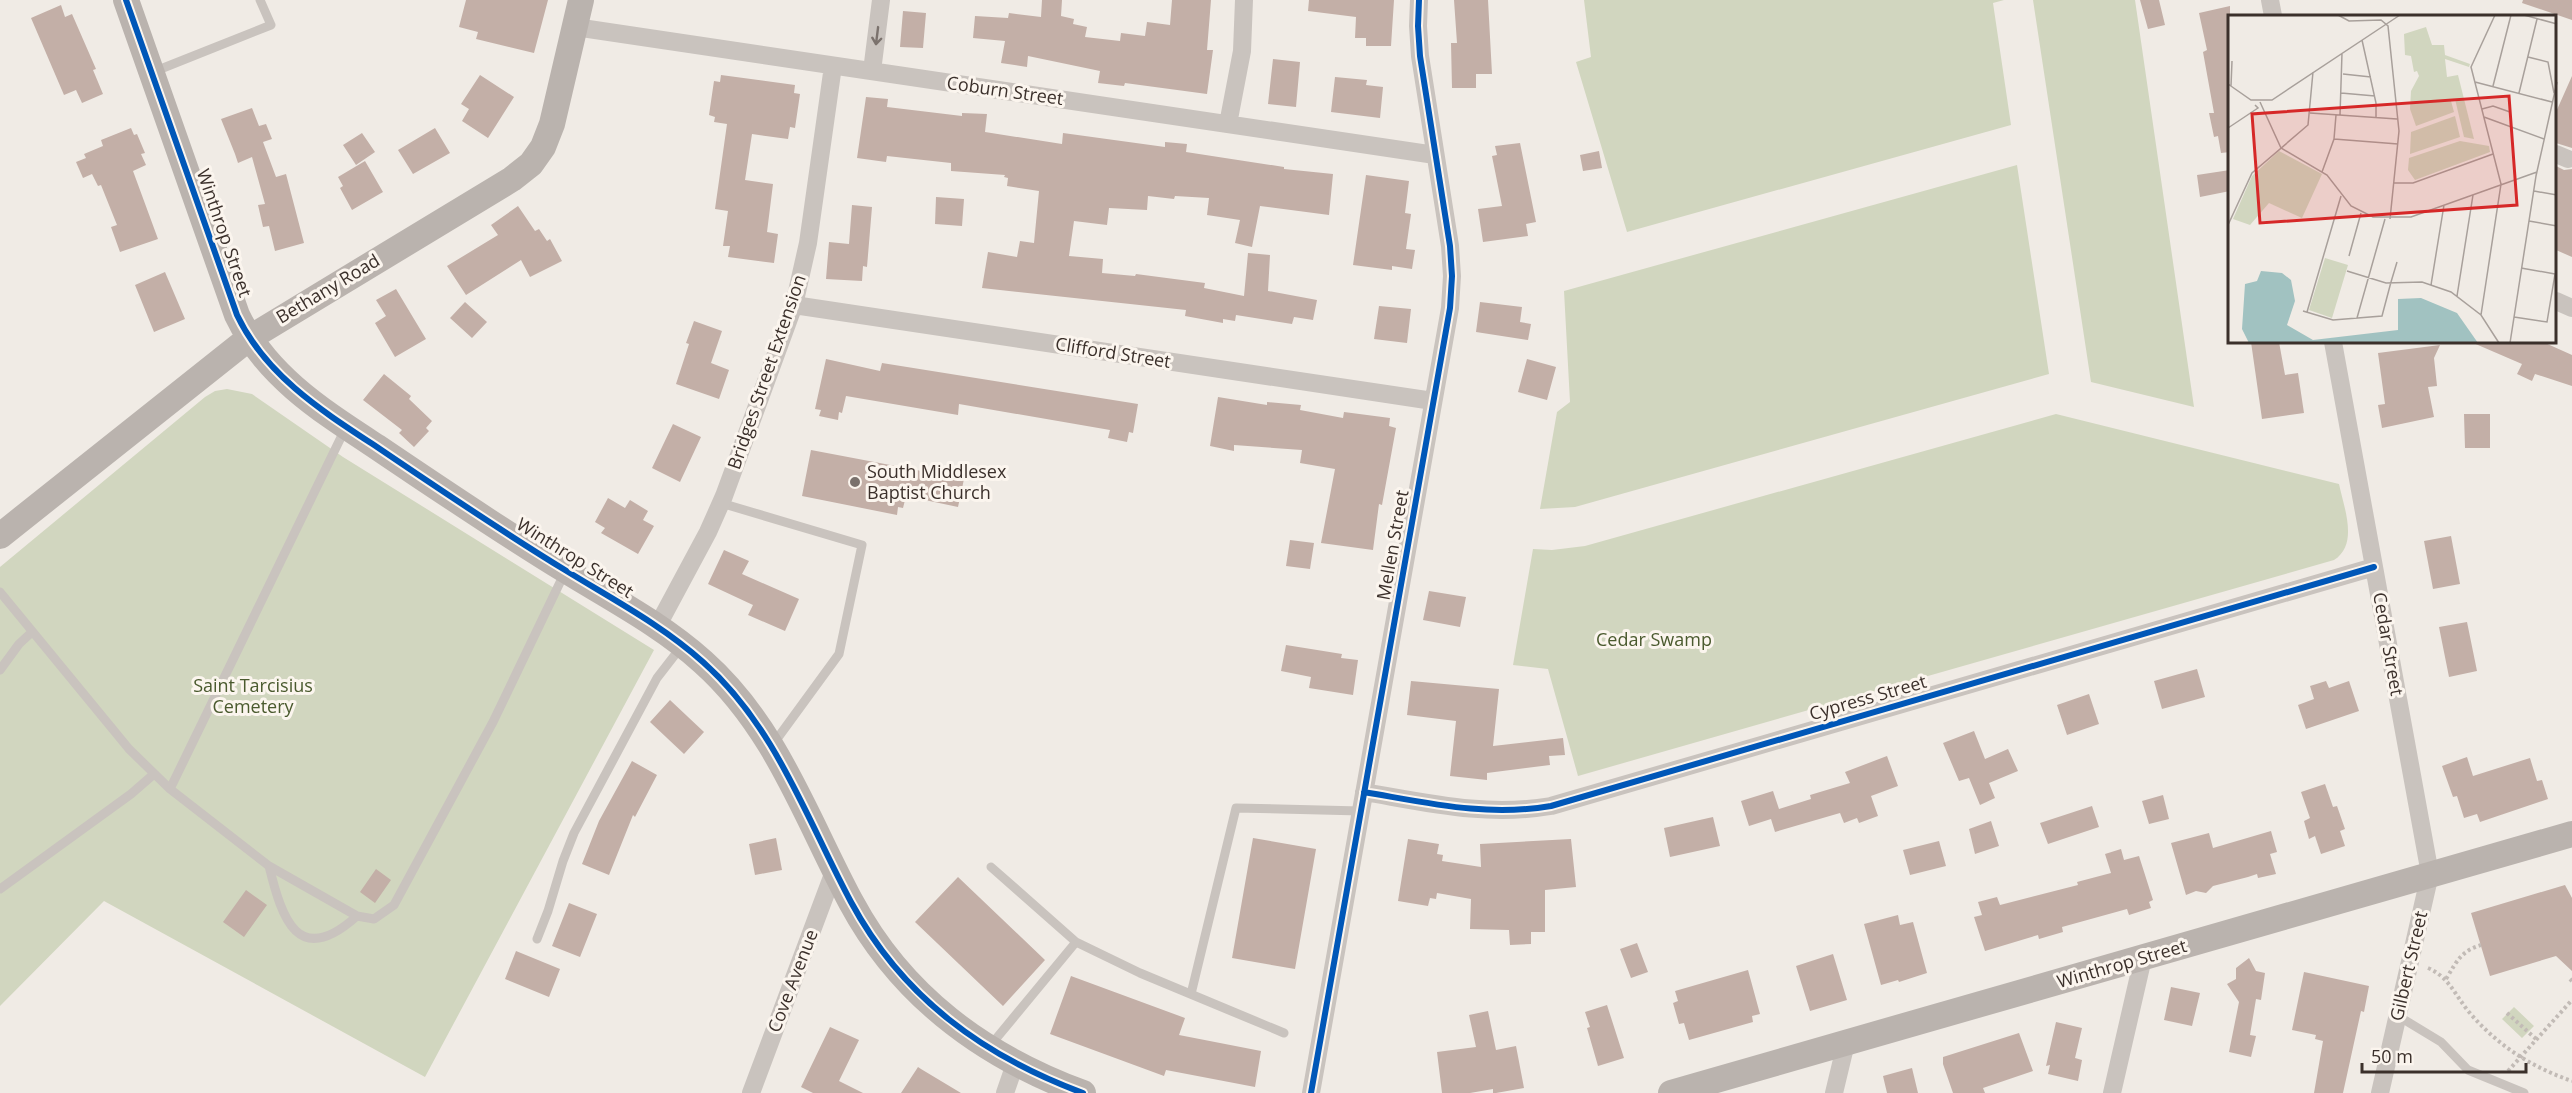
<svg xmlns="http://www.w3.org/2000/svg" width="2572" height="1093" font-family="'Open Sans',sans-serif">
	<rect width="100%" height="100%" fill="#f0ebe5"/>
	<path fill="#d1d6bf" d="M1584,0H2004L1993,3L2011,125L1627,232L1576,62L1591,57Z
		M2033,0H2135L2194,407L2091,382Z
		M2017,165L2049,374L1575,507L1540,509L1557,412L1570,402L1564,291Z
		M227,389L252,394L343,457L654,650L425,1077L104,901L0,1006V567L205,397L215,391Z
		M2056,414L2339,484C2344,508 2359,544 2334,560L1578,776L1548,669L1513,665L1533,549L1552,550L1585,546Z
		M2514,1007L2534,1026L2522,1038L2502,1019Z"/>
	<path fill="#c3afa7" d="M466,0H548L534,53L476,39L478,32L459,27Z
		M1042,0H1062L1061,16L1074,19L1073,24L1087,27L1085,37L1120,41L1121,33L1145,36L1147,22L1170,25L1172,0H1211L1207,50H1213L1207,94L1125,83L1124,86L1098,83L1100,71L1028,56L1027,67L1001,63L1005,41L973,38L975,16L1008,18L1009,13L1041,17Z
		M1309,0H1394L1391,46H1366V38H1355L1356,17L1308,11Z
		M1454,0H1488L1492,74H1476V88H1452L1451,43H1457Z
		M2140,0H2159L2165,25L2148,29Z
		M2523,0H2572V20L2522,3Z
		M61,5L65,17L72,14L96,69L93,70L103,94L82,103L76,90L64,95L31,18Z
		M2230,6V152L2221,153L2218,136L2214,137L2209,113H2214L2203,52L2207,50L2199,13Z
		M903,11L926,13L923,48L900,47Z
		M1273,59L1300,62L1296,107L1268,104Z
		M480,75L514,97L488,138L462,121L469,109L461,104Z
		M721,75L795,85L794,93L800,94L795,128L790,127L788,139L752,134L745,180L773,184L767,232L778,234L774,263L728,257L730,246H723L728,211L715,209L727,124L714,122L715,117L709,115L714,81L720,82Z
		M2572,76V148L2556,143V112Z
		M1335,77L1367,80L1366,85L1383,87L1380,118L1331,112Z
		M866,97L888,99L887,107L962,116V113L987,114L985,132L1062,144L1063,133L1165,147V142L1187,144L1186,152L1284,167V169L1333,174L1329,215L1260,206L1252,247L1235,243L1240,220L1207,215L1209,198L1175,196L1174,199L1148,196L1147,210L1109,208L1107,225L1074,221L1069,256L1103,259L1102,273L1135,276L1136,274L1205,283L1204,288L1244,296L1248,253L1270,255L1268,291L1317,300L1313,320L1294,317L1292,324L1236,315L1235,321L1223,319V323L1185,316L1186,310L982,288L988,252L1017,257L1020,241L1034,243L1039,191L1007,186L1008,178L1004,177L1005,175L951,171V163L887,156L886,162L857,158Z
		M252,108L259,126L266,124L272,139L263,142L276,177L286,174L304,243L275,251L269,226L263,227L258,205L265,204L252,157L238,163L235,154L221,119Z
		M131,128L134,135L137,134L145,153L141,154L146,165L133,171L158,239L120,252L111,227L117,225L101,185L98,186L92,174L83,178L76,162L86,158L84,154L103,146L101,140Z
		M435,128L450,153L413,174L398,150Z
		M362,133L375,152L356,165L343,145Z
		M1520,143L1536,222L1526,224L1528,236L1483,242L1478,209L1502,206L1492,156L1497,155L1495,146Z
		M1599,151L1602,168L1583,171L1580,155Z
		M365,161L383,192L352,210L340,188L343,186L338,177Z
		M2556,166L2564,170L2572,169V257L2556,250Z
		M2230,170V191L2200,197L2197,175Z
		M1366,175L1409,181L1405,213L1411,214L1406,249L1415,250L1412,269L1392,266V270L1353,265Z
		M936,197L964,199L962,226L935,224Z
		M852,205L872,207L867,267L863,266L862,281L826,279L829,242L849,244Z
		M518,206L535,231L539,229L547,241L550,239L562,261L530,277L521,260L466,295L447,266L498,235L491,225Z
		M165,272L185,319L154,332L135,285Z
		M396,289L426,339L395,357L375,323L386,316L376,300Z
		M465,302L487,322L472,338L450,318Z
		M1480,302L1522,307L1520,322L1531,324L1528,340L1476,332Z
		M1379,306L1411,309L1407,343L1374,339Z
		M694,321L722,331L711,363L729,370L719,399L676,384L689,344L686,343Z
		M2251,342H2279L2285,375L2298,373L2304,413L2262,419Z
		M2471,342H2543L2572,355V386L2535,374L2532,381L2517,374L2522,364Z
		M2440,345L2434,358L2437,386L2428,387L2434,417L2382,428L2378,405L2385,404L2378,353Z
		M826,359L880,371L882,363L1138,404L1133,433L1129,432L1127,442L1108,438L1110,430L959,404L958,415L846,396L842,413L839,412L838,420L819,416L821,410L815,409Z
		M1527,359L1556,367L1547,400L1518,392Z
		M384,374L411,396L409,399L432,421L426,428L429,431L414,447L399,433L402,430L363,400Z
		M1218,397L1267,405V402L1301,405L1300,410L1343,418L1344,412L1390,418L1389,426L1396,428L1382,505L1379,504L1373,550L1321,543L1335,469L1300,463L1302,450L1234,445V451L1210,446Z
		M2464,414H2490V448H2465Z
		M673,424L701,437L680,482L652,468Z
		M811,450L964,479L958,507L906,496L903,508L898,507L897,515L802,496Z
		M608,498L625,508L630,500L648,511L643,520L654,526L638,554L601,533L605,528L595,522Z
		M2451,536L2460,584L2433,589L2424,541Z
		M1290,540L1314,543L1310,569L1286,566Z
		M724,550L749,561L742,574L799,599L785,631L748,615L753,605L708,584Z
		M1429,591L1466,597L1460,627L1423,620Z
		M2467,622L2477,671L2449,677L2439,627Z
		M1286,645L1342,654L1341,658L1358,660L1353,695L1309,688L1311,677L1281,671Z
		M2197,669L2205,697L2162,709L2154,681Z
		M1411,681L1499,689L1493,746L1563,738L1565,755L1549,756L1550,765L1487,773V780L1450,776L1456,721L1407,715Z
		M2326,681L2329,688L2349,681L2359,711L2306,729L2298,705L2314,699L2310,686Z
		M2089,694L2099,724L2067,735L2057,705Z
		M670,700L704,732L684,754L650,722Z
		M1974,731L1985,759L2008,749L2018,771L1989,783L1995,798L1980,805L1969,778L1959,781L1943,743Z
		M1887,756L1898,786L1871,796L1878,816L1859,823L1857,818L1844,823L1840,813L1775,832L1771,819L1749,826L1741,801L1773,791L1779,809L1811,799L1810,795L1850,783L1845,772Z
		M2467,757L2473,776L2530,758L2537,781L2542,780L2548,799L2480,822L2477,814L2464,818L2457,796L2453,797L2442,766Z
		M632,761L657,775L635,817L633,815L609,875L582,864L599,821Z
		M2325,784L2333,807L2337,806L2345,829L2340,831L2345,846L2321,854L2315,836L2309,839L2304,821L2310,818L2301,792Z
		M2163,795L2169,819L2149,824L2142,801Z
		M2092,806L2099,827L2048,844L2040,823Z
		M1713,817L1720,846L1670,857L1664,828Z
		M1991,821L1999,846L1975,854L1969,829Z
		M2271,831L2277,852L2270,854L2276,874L2258,878L2257,874L2248,877L2213,886L2206,893L2196,891L2186,895L2171,843L2209,833L2213,848Z
		M776,838L782,870L755,875L749,844Z
		M1253,838L1316,849L1295,969L1232,958Z
		M1408,839L1439,844L1437,854L1443,855L1442,861L1481,867L1480,844L1571,839L1576,887L1545,890V932H1531V944L1510,945L1509,930L1470,929L1471,899L1437,893L1436,899L1430,898L1428,906L1398,901Z
		M1939,841L1946,866L1910,875L1903,850Z
		M2121,849L2124,860L2139,856L2153,900L2149,902L2151,908L2129,915L2127,909L2062,927L2063,932L2039,939L2038,935L1985,951L1974,917L1982,915L1978,902L1997,897L2000,905L2078,885L2077,882L2111,873L2105,854Z
		M376,869L391,880L375,903L360,892Z
		M958,877L1045,960L1003,1006L915,922Z
		M2565,885L2572,898V971L2556,956L2490,976L2471,913Z
		M246,890L267,905L244,937L223,922Z
		M569,903L597,914L580,957L552,946Z
		M1898,915L1900,925L1913,922L1927,973L1899,982L1898,980L1881,985L1864,924Z
		M1637,943L1648,972L1631,978L1620,949Z
		M516,951L560,969L549,997L505,979Z
		M1833,954L1847,1000L1810,1011L1796,966Z
		M2249,958L2256,971L2265,973L2261,1000L2256,999L2250,1035L2256,1036L2251,1057L2229,1052L2239,1002L2227,984L2236,979V968Z
		M1748,970L1760,1014L1752,1016L1753,1022L1689,1040L1684,1023L1679,1024L1673,1003L1678,1001L1675,991Z
		M2304,972L2369,986L2364,1012L2361,1011L2343,1093H2314L2323,1041L2315,1039L2316,1035L2292,1030Z
		M1071,976L1185,1018L1179,1035L1261,1051L1255,1087L1166,1070L1164,1076L1050,1034Z
		M2171,987L2200,993L2192,1026L2164,1020Z
		M1607,1005L1624,1058L1598,1066L1587,1028L1590,1027L1585,1012Z
		M1488,1011L1496,1050L1516,1046L1524,1088L1496,1093H1493V1089L1470,1093H1442L1437,1052L1476,1047L1469,1015Z
		M2056,1022L2082,1028L2075,1058L2082,1060L2078,1081L2048,1074L2050,1065L2046,1066Z
		M830,1027L859,1040L839,1081L863,1093H813L801,1087Z
		M2019,1033L2033,1071L1983,1088L1985,1093H1953L1943,1064V1057Z
		M918,1067L921,1069L961,1093H901Z
		M1912,1068L1918,1093H1887L1883,1076Z"/>
	<g fill="none" stroke-linecap="round" stroke-linejoin="round">
		<path stroke="#c2bbb6" stroke-width="4" stroke-dasharray="3 3" stroke-linecap="butt" d="M2428,968C2449,977 2455,995 2469,1012C2497,1045 2531,1067 2572,1081
			M2446,979C2457,961 2461,951 2481,945
			M2570,979L2572,981
			M2507,1013L2536,1039
			M2508,1071L2572,1000"/>
		<path stroke="#c9c3be" stroke-width="9" d="M153,72L271,25L260,0
			M721,503L862,545L839,654L774,743
			M0,592L129,749L170,789
			M0,670L19,644L32,632
			M269,866L170,789L346,427
			M0,889L131,794L154,774
			M357,916C298,969 282,919 269,866L357,916L374,919L394,905L493,722L565,572
			M537,939L548,911L563,861L574,833L657,678L681,647
			M1076,942L1140,973L1284,1033
			M1191,994L1236,808L1361,811
			M2398,1016L2441,1042L2468,1070L2524,1093
			M990,1046L1076,942L991,867"/>
		<path stroke="#c9c3be" stroke-width="18" d="M2270,0L2273,16
			M575,27L1435,155
			M872,71L881,0
			M1228,124L1242,51L1244,0
			M2556,154L2568,159
			M2556,301L2572,308
			M794,305L1433,401
			M2333,342L2430,874L2380,1093
			M657,627L708,532L724,496L794,305L808,243L833,66
			M1364,792C1429,803 1486,817 1551,806L2374,567
			M751,1093L835,869
			M1005,1093L1015,1064
			M1311,1093L1450,308L1452,276L1450,246L1420,56L1418,26L1419,0
			M1834,1093L1846,1043
			M2112,1093L2143,958"/>
		<path stroke="#bab3ae" stroke-width="26" d="M126,0L237,315C266,376 322,411 377,447C439,489 501,531 565,570C612,599 662,625 703,662C776,727 806,818 851,902C902,997 983,1056 1083,1093
			M0,536L248,339L512,179L531,164L543,147L552,124L581,0
			M1671,1093L2572,834"/>
		<g stroke="#fbf5ee" stroke-width="10">
			<path id="cycleway" d="M126,0L237,315C266,376 322,411 377,447C439,489 501,531 565,570C612,599 662,625 703,662C776,727 806,818 851,902C902,997 983,1056 1083,1093
				M1364,792C1429,803 1486,817 1551,806L2374,567
				M1311,1093L1450,308L1452,276L1450,246L1420,56L1418,26L1419,0"/>
		</g>
		<use href="#cycleway" stroke="#0057b8" stroke-width="6"/>
	</g>
	<defs><path id="oneway-shaft" d="M-6 0H5M1.5-3L5.5 0L1.5 3" fill="none" stroke-width="1.6" stroke-linecap="round" stroke-linejoin="round" transform="scale(1.5)"/></defs>
	<use stroke="#7b726d" href="#oneway-shaft" transform="translate(877 36) rotate(97)"/>
	<circle fill="#7a716c" stroke="#fbf5ee" stroke-width="2" cx="855" cy="482" r="6"/>
	<g text-anchor="middle" stroke-width="6" stroke-linejoin="round" paint-order="stroke">
		<g font-size="18" fill="#3b302b" stroke="#fbf5ee">
			<text transform="translate(1005 91) rotate(8)" y="6">Coburn Street</text>
			<text transform="translate(224 233) rotate(71)" y="6">Winthrop Street</text>
			<text transform="translate(328 289) rotate(-31)" y="6">Bethany Road</text>
			<text transform="translate(1113 353) rotate(9)" y="6">Clifford Street</text>
			<text transform="translate(767 372) rotate(-71)" y="6">Bridges Street Extension</text>
			<text transform="translate(1393 545) rotate(-80)" y="6">Mellen Street</text>
			<text transform="translate(575 558) rotate(32)" y="6">Winthrop Street</text>
			<text transform="translate(2388 644) rotate(80)" y="6">Cedar Street</text>
			<text transform="translate(1868 698) rotate(-16)" y="6">Cypress Street</text>
			<text transform="translate(2122 964) rotate(-16)" y="6">Winthrop Street</text>
			<text transform="translate(2409 966) rotate(-77)" y="6">Gilbert Street</text>
			<text transform="translate(793 981) rotate(-69)" y="6">Cove Avenue</text>
		</g>
		<g font-size="18" fill="#3b302b" stroke="#fbf5ee" text-anchor="start">
			<text x="867" y="478">South Middlesex<tspan x="867" dy="21">Baptist Church</tspan></text>
		</g>
		<g font-size="18" fill="#4a5a2e" stroke="#fbf5ee">
			<text x="1654" y="646">Cedar Swamp</text>
			<text x="253" y="692">Saint Tarcisius<tspan x="253" dy="21">Cemetery</tspan></text>
		</g>
	</g>
	<g transform="translate(2228 15)">
		<rect width="328" height="328" fill="#f0ebe5"/>
		<path d="M198,12L204,30H216L217,40L242,49L241,52L217,44L219,62L230,60L246,124L236,122L227,84L223,86L226,97L188,111L182,94L183,76L191,61L189,56L186,57L183,41L177,40L176,19ZM227,101L232,122L182,139L183,117ZM232,126L261,131L262,137L187,165L180,155L181,143ZM51,136L94,159L74,203L41,188L22,210L5,204L24,161ZM97,243L120,250L104,303L81,295Z" fill="#d1d6bf"/>
		<path d="M33,256L54,258L63,265L67,286L59,310L85,325L170,315V284L193,283L229,298L250,328H21L14,314L17,269L29,266Z" fill="#a1c2c1"/>
		<path fill="none" stroke="#a8a09b" stroke-width="1.5" d="M110,0L121,6L153,5L160,11L171,116L162,204M296,0L329,9M134,25L148,88V103M300,42L320,47L326,78M115,59L143,62M247,67L324,87M0,69L23,85H44L172,0M3,71L4,46M265,71L283,0M113,78L147,81M291,78L309,4M32,87L53,133L99,160L123,191L145,202H183L309,157M254,94L265,91L282,97M82,98L169,104M112,100L114,38M256,102L316,124M0,113L30,93L27,90M106,124L170,129M94,157L106,124L108,100M166,168H185L265,139M306,176L329,180M301,206L329,211M0,210L24,158L80,110L85,57M121,241L133,198M293,253L327,259M119,256L158,268L194,267L223,277L253,300L271,328M163,267L169,247M203,270L216,190M229,281L245,180M75,296L105,305L154,301L163,267M79,297L113,181M253,300L273,169L243,52L267,0M286,302L319,307L327,259M129,303L157,204M282,328L308,161L329,67"/>
		<path fill="#d62828" fill-opacity="0.15" stroke="#d62828" stroke-width="3" d="M281,81L289,190L32,208L24,99Z"/>
		<rect width="328" height="328" fill="none" stroke="#3b302b" stroke-width="3"/>
	</g>
	<path d="M2362 1063v9h164v-9" fill="none" stroke="#3b302b" stroke-width="3"/>
	<text x="2371" y="1063" font-size="18" fill="#3b302b" stroke="#fbf5ee" stroke-width="4.5" paint-order="stroke">50 m</text>
</svg>
